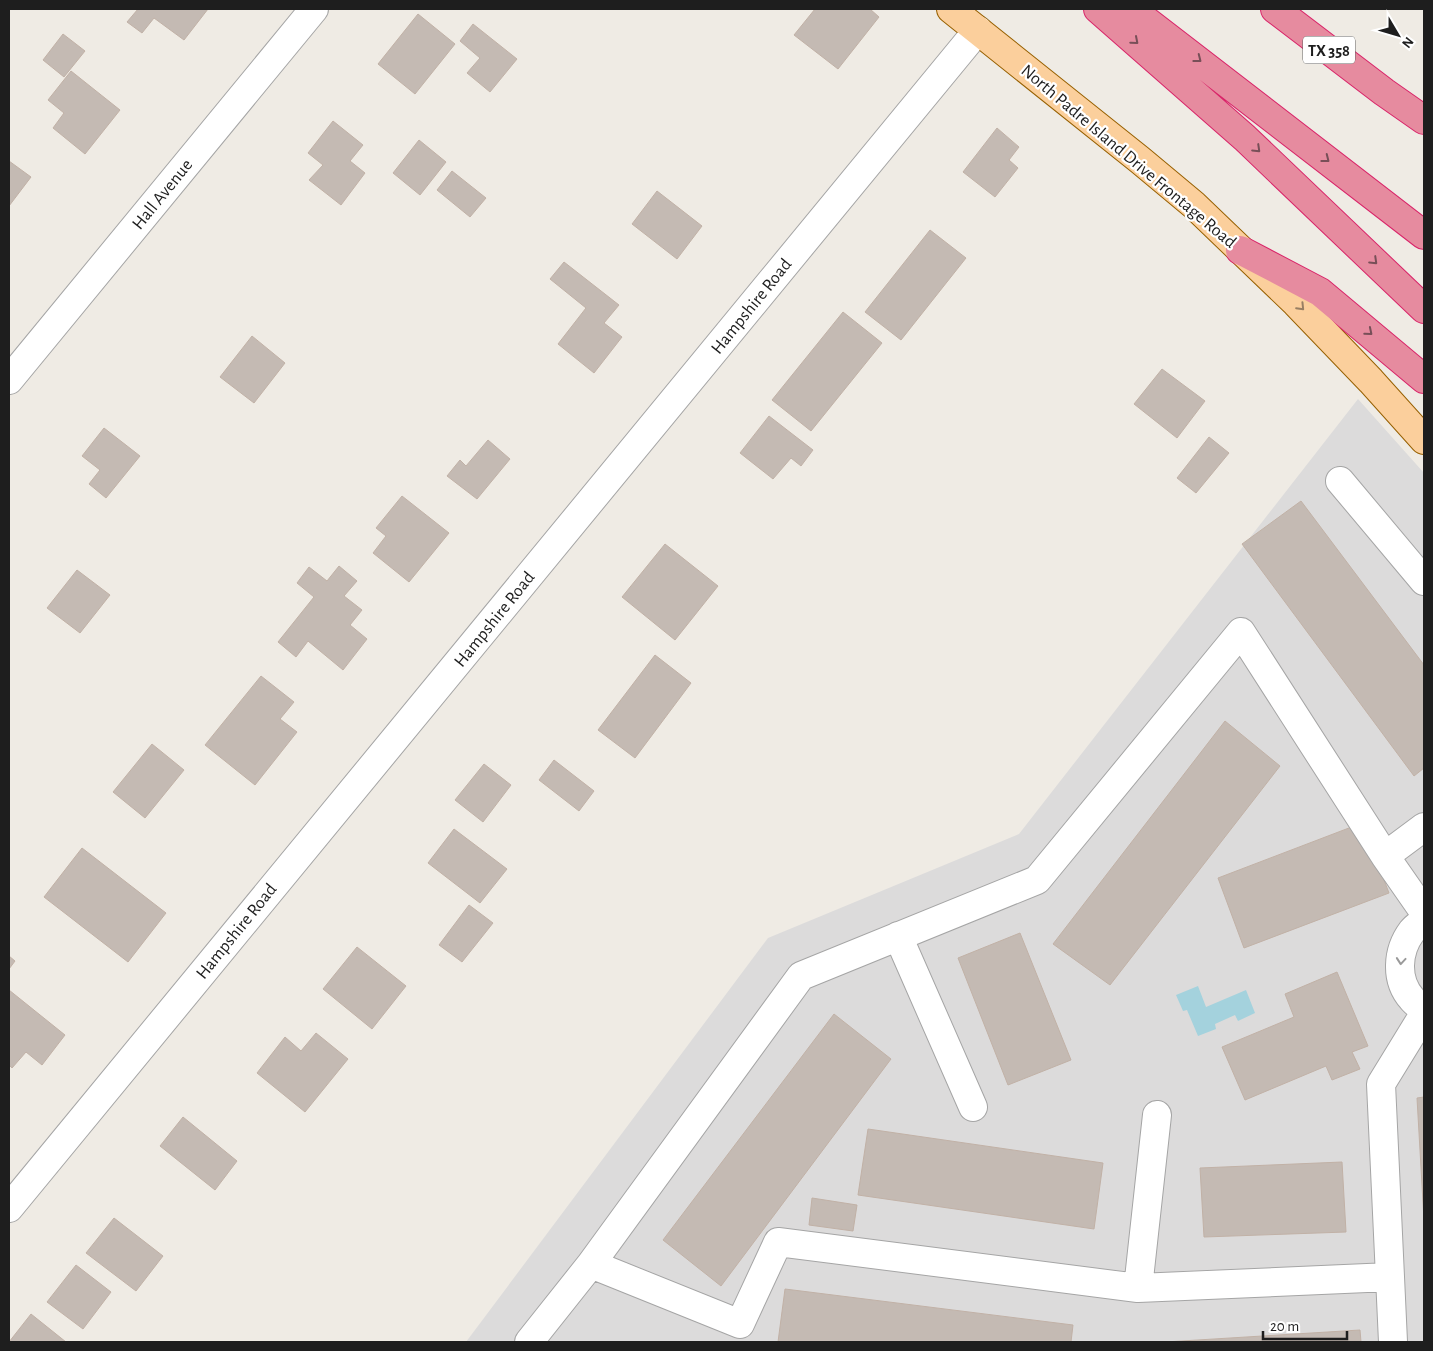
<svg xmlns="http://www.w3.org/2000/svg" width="1433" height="1351" font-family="'Alegreya Sans',sans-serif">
	<rect width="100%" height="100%" fill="#efebe4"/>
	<path fill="#dcdbdb" d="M1358,399L1424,473V1342H466L768,938L1019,834Z"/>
	<path fill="#a4d2dd" d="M1198,986L1206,1007L1246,990L1255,1013L1238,1021L1235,1015L1215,1024L1216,1029L1198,1036L1187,1010L1183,1011L1176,995Z"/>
	<path fill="#c4bab3" stroke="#c1b1a6" d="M138,9H208L184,40L154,18L142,33L127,22Z
		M815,9H870L879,17L838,69L794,35Z
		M418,14L455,44L415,94L378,64Z
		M473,24L517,59L490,92L467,73L480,58L460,41Z
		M63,34L85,51L64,77L43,60Z
		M71,71L120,110L85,154L53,128L64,113L48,100Z
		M333,121L363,145L350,161L365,173L341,205L309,180L323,165L308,153Z
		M997,128L1019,147L1009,160L1018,168L995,197L963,172Z
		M419,140L446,162L420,195L393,173Z
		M9,161L31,177L9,206Z
		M452,171L486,198L470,217L437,190Z
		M657,191L702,226L677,259L632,224Z
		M930,230L966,258L901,340L865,312Z
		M564,262L619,305L604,323L622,337L594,373L558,344L586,308L550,279Z
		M843,312L882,343L811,431L772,400Z
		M252,336L285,363L254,403L220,377Z
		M1162,369L1205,401L1177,438L1134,404Z
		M769,416L813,450L801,466L791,458L773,479L740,453Z
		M104,428L140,456L106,498L89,484L100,470L82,456Z
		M1209,437L1229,453L1196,493L1177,478Z
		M488,440L510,459L477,499L447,476L460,460L466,466Z
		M402,496L449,533L409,582L373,553L386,536L376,528Z
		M1301,501L1424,665V768L1414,776L1242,544Z
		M665,544L718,586L675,640L622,597Z
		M339,566L357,581L344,596L362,610L350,625L367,639L343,670L308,641L296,657L278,642L314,597L297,583L309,567L327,581Z
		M77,570L110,595L80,633L47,608Z
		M655,655L691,683L635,758L598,730Z
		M261,676L294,702L280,719L297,732L255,785L205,745Z
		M1225,721L1280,766L1110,985L1053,944Z
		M152,744L184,770L145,818L113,792Z
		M554,760L594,791L579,811L539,780Z
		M484,764L511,785L483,822L455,800Z
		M1362,823L1389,893L1244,948L1218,878Z
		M454,829L507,869L480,903L428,863Z
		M82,848L166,913L128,962L44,897Z
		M469,905L493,923L462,962L439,945Z
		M1020,933L1071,1060L1008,1085L958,958Z
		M357,947L406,986L372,1029L323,989Z
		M9,956L15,961L9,969Z
		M1337,972L1368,1046L1352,1052L1360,1069L1332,1080L1326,1066L1245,1100L1222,1047L1294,1017L1285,994Z
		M9,990L65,1035L42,1065L26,1052L12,1068L9,1065Z
		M834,1014L891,1059L721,1286L663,1240Z
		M316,1033L348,1059L305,1112L257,1073L285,1037L301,1051Z
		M1424,1097V1220L1417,1098Z
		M183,1117L237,1161L215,1190L160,1146Z
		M868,1129L1103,1163L1094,1229L858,1195Z
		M1342,1162L1346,1232L1204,1237L1200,1168Z
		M812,1198L857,1205L853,1231L809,1225Z
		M114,1218L163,1256L136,1291L86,1253Z
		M76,1265L111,1292L83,1329L47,1302Z
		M785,1289L1073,1325L1071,1342H778Z
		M31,1314L66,1342H9Z
		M1360,1330L1361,1342H1165Z"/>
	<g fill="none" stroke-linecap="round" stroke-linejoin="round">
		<g stroke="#a5a5a5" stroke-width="30">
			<path id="minor" d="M9,380L314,9
				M1340,481L1424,581
				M1385,856L1424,827
				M1424,921C1420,924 1415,927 1412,931C1397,951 1395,980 1412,999C1415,1003 1420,1006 1424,1009
				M898,936L973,1107
				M9,1208L978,30
				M1390,1277L1381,1084L1424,1014
				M1138,1288L1157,1115
				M529,1342L591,1264
				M1393,1342L1390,1277L1138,1288L778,1242L740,1324L591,1264L801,976L1037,880L1241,632L1385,856L1424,912"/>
		</g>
		<g stroke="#976000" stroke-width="30">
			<path id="major" d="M951,9L1140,160L1194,205L1296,303L1371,381L1424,440"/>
		</g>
		<g stroke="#d92469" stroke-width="30">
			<path id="highway" d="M1098,9L1245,138L1424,309
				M1131,9L1424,235
				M1275,9L1384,92L1424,120
				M1240,250L1320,292L1424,379"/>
		</g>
		<use href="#minor" stroke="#fff" stroke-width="28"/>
		<use href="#major" stroke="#fbcf9c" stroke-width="28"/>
		<use href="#highway" stroke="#e68b9f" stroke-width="28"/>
	</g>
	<defs><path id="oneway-chevron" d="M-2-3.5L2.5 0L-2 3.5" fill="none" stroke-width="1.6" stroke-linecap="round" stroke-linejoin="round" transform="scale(1.25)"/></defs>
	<g stroke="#784f58">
		<use href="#oneway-chevron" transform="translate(1135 41) rotate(41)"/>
		<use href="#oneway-chevron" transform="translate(1198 59) rotate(38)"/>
		<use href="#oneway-chevron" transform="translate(1257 149) rotate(44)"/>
		<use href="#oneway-chevron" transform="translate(1326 159) rotate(38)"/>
		<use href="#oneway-chevron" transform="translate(1374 261) rotate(44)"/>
		<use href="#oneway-chevron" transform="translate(1369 332) rotate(40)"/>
	</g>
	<use stroke="#987f63" href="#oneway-chevron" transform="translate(1301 307) rotate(46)"/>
	<use stroke="#9a9a9a" href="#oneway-chevron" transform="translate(1401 961) rotate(95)"/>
	<g text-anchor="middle" stroke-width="4.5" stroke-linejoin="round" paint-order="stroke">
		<rect fill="#fff" stroke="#626262" stroke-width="1" x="1303" y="36.5" width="52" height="27" rx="4"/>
		<g font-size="16" font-weight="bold" fill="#1e1e1e">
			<text x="1329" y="56">TX 358</text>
		</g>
		<g font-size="18" fill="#1e1e1e" stroke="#fff">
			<text transform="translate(1129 156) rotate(40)" y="6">North Padre Island Drive Frontage Road</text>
			<text transform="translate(162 194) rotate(-51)" y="6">Hall Avenue</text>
			<text transform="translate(751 306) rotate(-51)" y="6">Hampshire Road</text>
			<text transform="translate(494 619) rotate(-51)" y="6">Hampshire Road</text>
			<text transform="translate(236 931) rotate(-51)" y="6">Hampshire Road</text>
		</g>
	</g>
	<rect width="1433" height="1351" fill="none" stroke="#1e1e1e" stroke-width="20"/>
	<g transform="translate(1398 35) rotate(128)" stroke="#ffffff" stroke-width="4" paint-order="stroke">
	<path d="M0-4L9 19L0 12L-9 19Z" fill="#1e1e1e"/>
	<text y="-8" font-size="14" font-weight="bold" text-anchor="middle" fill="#1e1e1e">N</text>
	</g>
	<path d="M1263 1331v8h84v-8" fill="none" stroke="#1e1e1e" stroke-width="2.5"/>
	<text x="1270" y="1331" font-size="15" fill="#1e1e1e" stroke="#ffffff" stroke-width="4" paint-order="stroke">20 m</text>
</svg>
